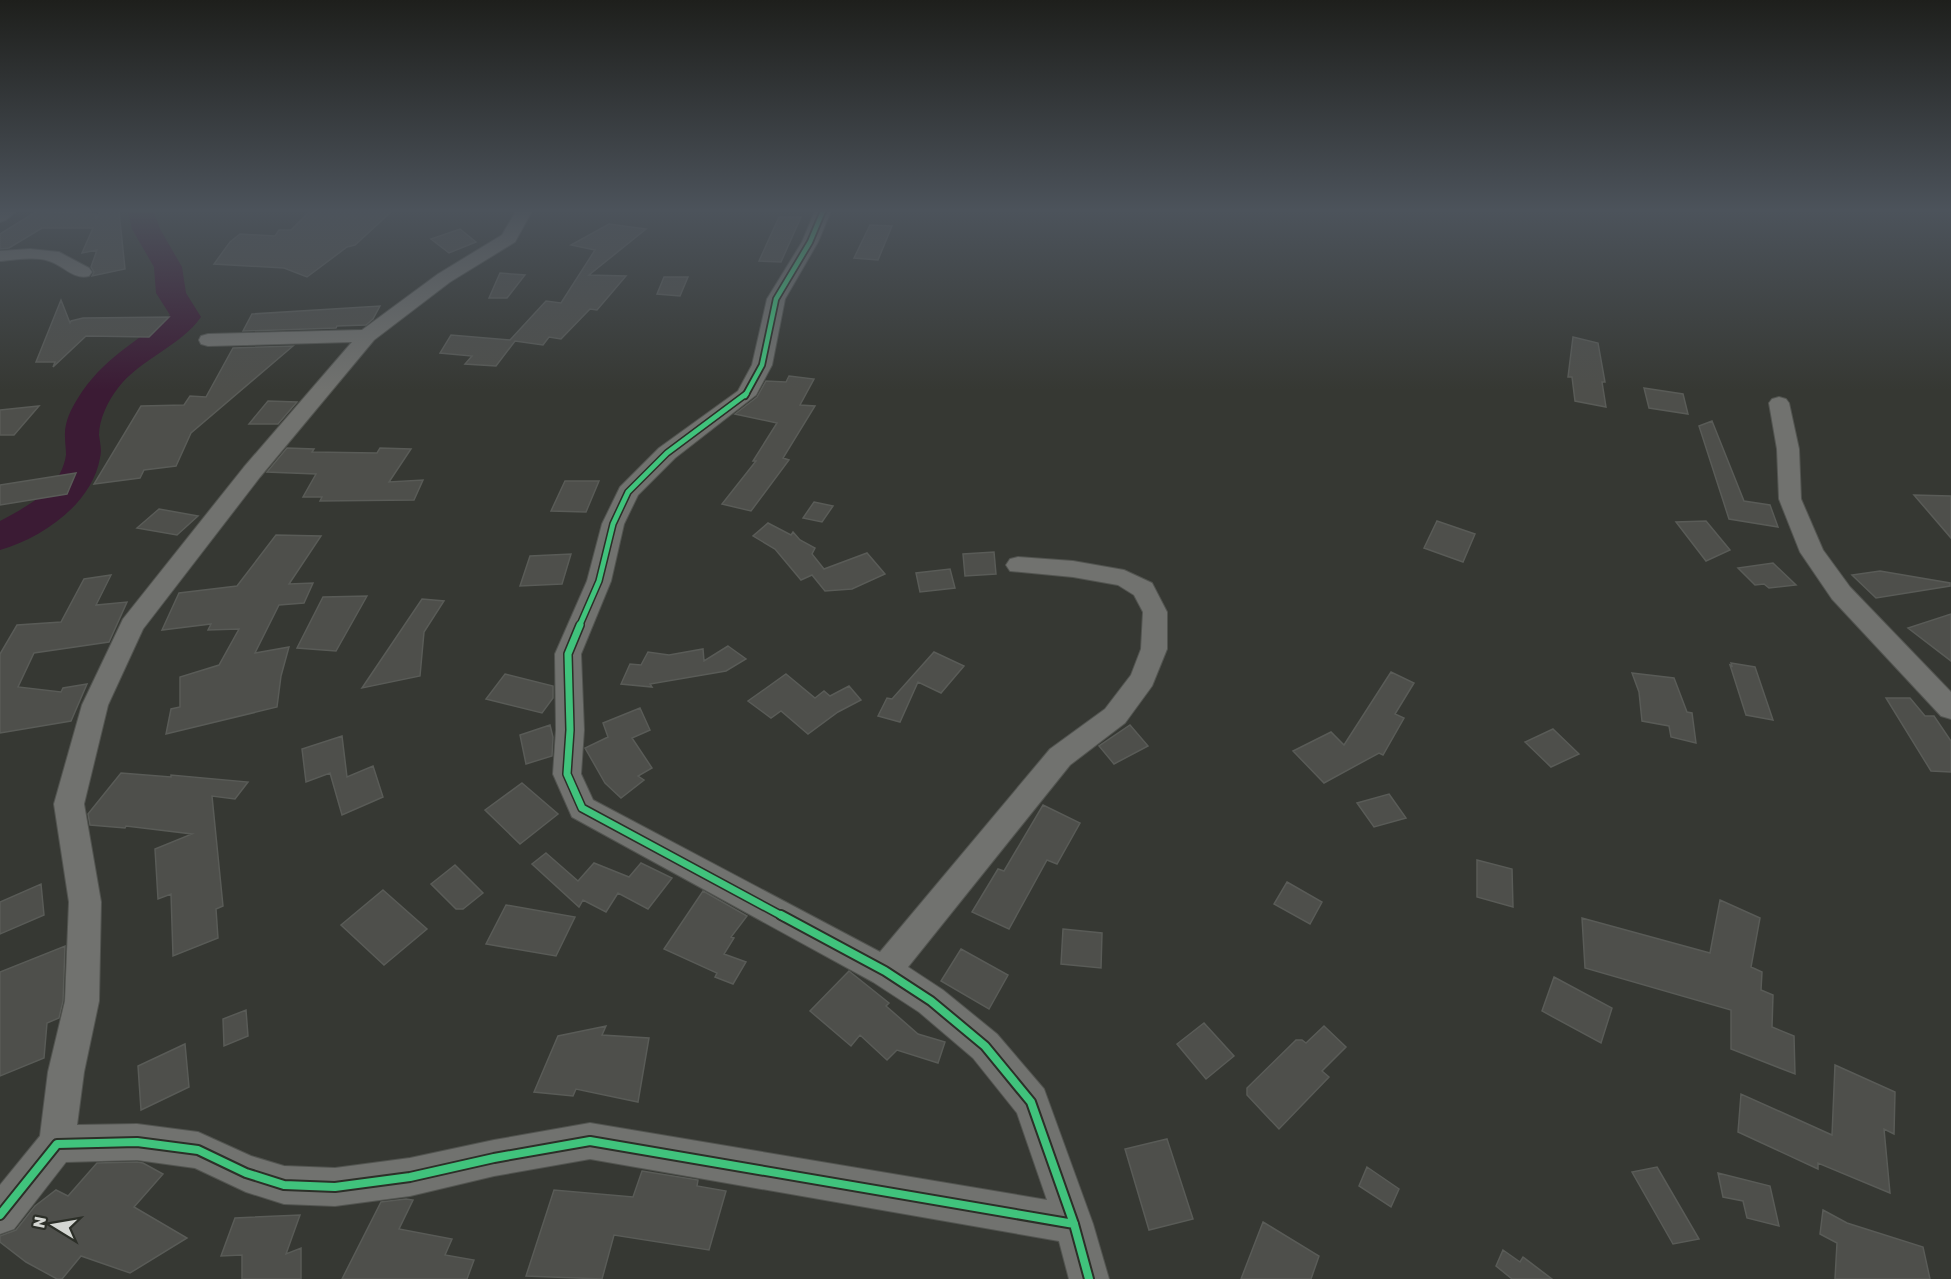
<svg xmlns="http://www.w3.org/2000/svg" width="1951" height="1279" font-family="Rubik,sans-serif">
	<rect width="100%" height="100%" fill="#363833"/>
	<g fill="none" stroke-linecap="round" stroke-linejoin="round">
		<path fill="#3b1b34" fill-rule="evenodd" d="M128,211H154L160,229L182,267L186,293L201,317C181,346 140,359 118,388C108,401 99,419 99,435C100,443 102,450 100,458C92,504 42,538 0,550V521C28,506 61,489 66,455C66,449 65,443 65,437C64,423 71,409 78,398C103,358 135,343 170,315L156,293L154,267L132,229Z"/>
	</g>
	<path fill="#4e4f4b" stroke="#595b57" stroke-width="1.5" d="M37,211L96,214V220L100,211H119L125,269L92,276L94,272L91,267L97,250L82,253L93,228H42L9,248L0,249V234Z
		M310,211H392L355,245L347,247L307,277L284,268L214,264L230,242L240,234L275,236L279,230H291Z
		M779,217H801L781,262L759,261Z
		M609,224L646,229L589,275L626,276L597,310L590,309L561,339L549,337L543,345L515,341L496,366L465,364L472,356L440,353L451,335L510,340L546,301L561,303L595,250L571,245Z
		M870,225L892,226L878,260L854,258Z
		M460,229L476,242L449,253L431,239Z
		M500,273L525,275L507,298H489Z
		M664,277H688L680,296L657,294Z
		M61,300L70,323L71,321L83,318L169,317L149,337L86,336L53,367L55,362H36Z
		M380,306L373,319L366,325L337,326L336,328L243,331L252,314Z
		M1573,337L1598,343L1605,382H1602L1606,407L1575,401L1572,377H1568Z
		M293,346L191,433L176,466L144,470L140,478L94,484L141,406L184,405L190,396L206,397L233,348Z
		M789,376L814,379L800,405L815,406L783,458L789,460L751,511L722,504L756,461H753L777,423L735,414L757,397L766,381L786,382Z
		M1644,388L1683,394L1688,414L1649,408Z
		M268,401L297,402L278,424H249Z
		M39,406L14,435H0V410Z
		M1712,421L1744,501L1770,505L1778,527L1729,519L1699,426Z
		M287,448L314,449L312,452L377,453L380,448L411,449L389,482L423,480L414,500L320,501L322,497H303L316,474L267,472Z
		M76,473L67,494L0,505V485Z
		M565,481H599L586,512L551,511Z
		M1914,495L1951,496V538Z
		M814,502L833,506L822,522L803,518Z
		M159,509L198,516L177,535L137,528Z
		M1437,521L1475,534L1463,562L1424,548Z
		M1706,521L1730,550L1706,561L1676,522Z
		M768,523L791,535L793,532L800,540L815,548L812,554L824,569L867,553L885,574L852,589L825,591L812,575L801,580L775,549L753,536Z
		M276,535L321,536L289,584L313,583L304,603L279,605L255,653L289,647L281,676L277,707L166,734L171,709L180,707V677L219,665L239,629L208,630L211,624L162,630L179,593L237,586Z
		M994,552L996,574L965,576L963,554Z
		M571,554L562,584L520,586L530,556Z
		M1773,563L1796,585L1769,588L1764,584L1755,585L1738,568Z
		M950,569L955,588L920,592L916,573Z
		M1880,571L1950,583V586L1876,598L1852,575Z
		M111,575L96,605L127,602L109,642L34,653L18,687L61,692L63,688L87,684L71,721L0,733V654L17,625L61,622L84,579Z
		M367,596L336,651L297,648L323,597Z
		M422,599L444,601L424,632L420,676L362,688Z
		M1951,614V661L1908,628Z
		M728,646L746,659L726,671L650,684L652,687L621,684L630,664L641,665L648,652L669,655L703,649L704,661Z
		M934,652L964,666L941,693L918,682L900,722L878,716L887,698L892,699Z
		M1731,663L1755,667L1773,720L1746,715L1730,665L1732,666Z
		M1391,672L1414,683L1395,714L1404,718L1383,755L1379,753L1324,783L1293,751L1331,732L1344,745Z
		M1632,673L1674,678L1687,712L1692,713L1696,743L1671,737L1669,726L1642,721L1639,692Z
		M505,674L553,686V698L542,713L486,699Z
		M786,674L815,698L824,691L830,696L849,686L861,700L838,712L808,734L781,711L771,718L748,701Z
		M1886,698H1910L1925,716H1934L1951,741V772L1931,771Z
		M640,708L650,730L632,738L652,768L638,776L644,780L621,798L605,783L585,748L608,737L603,723Z
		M550,725L553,737L552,756L526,764L520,735Z
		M1130,725L1148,746L1114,764L1099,746Z
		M1553,729L1579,754L1551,767L1525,742Z
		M342,736L347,777L373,766L383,797L342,815L330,773L306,782L302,749Z
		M121,773L171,777V775L248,782L235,799L212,796L223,906L216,909L218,938L173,956L171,894L158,899L155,849L192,834L126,826L125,828L90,825L88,814Z
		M522,783L558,814L520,844L485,810Z
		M1389,794L1406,818L1374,827L1357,803Z
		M1043,805L1080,823L1057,864L1047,860L1009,929L972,912L998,869L1004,871Z
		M546,853L578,881L594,863L629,877L641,863L672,878L648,909L618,893L606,912L583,900L579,907L532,864Z
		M1477,860L1512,869L1513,907L1477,897Z
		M455,865L483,893L463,909H456L431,884Z
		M1287,882L1322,902L1310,924L1274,904Z
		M41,884L44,915L0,934V902Z
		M383,890L427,929L384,965L341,925Z
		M703,891L747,916L731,937L734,938L724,954L746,962L733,984L715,977L717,973L664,949Z
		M1720,900L1760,918L1751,967L1762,972L1761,990L1773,995L1772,1027L1794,1036L1795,1074L1731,1049V1010L1585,968L1582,918L1710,953Z
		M506,905L575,917L556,956L486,944Z
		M1063,929L1102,933L1101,968L1061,964Z
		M65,946L63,1001L59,1018L47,1023L44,1058L0,1076V972Z
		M961,949L1008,975L989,1009L941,981Z
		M849,971L889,1003L886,1006L918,1034L945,1042L938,1063L897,1050L887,1060L860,1035L851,1046L810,1011Z
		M1554,977L1612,1008L1601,1043L1542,1011Z
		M246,1010L248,1036L224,1046L223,1019Z
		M1204,1023L1234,1056L1206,1079L1177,1044Z
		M606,1026L602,1035L649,1038L638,1102L576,1089L573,1096L534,1092L558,1036Z
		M1324,1026L1346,1047L1322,1071L1329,1077L1279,1129L1247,1095V1088L1296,1040H1302L1306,1043Z
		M185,1044L189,1087L141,1110L138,1066Z
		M1835,1065L1895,1092L1894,1134L1884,1129L1890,1193L1818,1163V1169L1738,1132L1741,1094L1832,1135Z
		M1167,1139L1193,1219L1149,1230L1125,1149Z
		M137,1162L143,1163L163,1174L134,1207L187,1238L130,1273L81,1256L62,1279H57L26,1262L0,1242V1236L16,1230L35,1206L56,1190L68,1196L97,1163Z
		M1367,1167L1399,1189L1391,1207L1359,1186Z
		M1657,1167L1699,1239L1673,1244L1632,1172Z
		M642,1171L698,1180L697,1186L726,1191L709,1250L614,1235L602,1279L526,1276L554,1190L633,1197Z
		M1718,1173L1770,1186L1779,1226L1747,1218L1743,1201L1723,1197Z
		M406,1199L413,1200L399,1229L452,1239L445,1255L474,1260L467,1279H342L381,1202Z
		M1823,1210L1847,1223L1923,1247L1930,1279H1835L1837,1243L1820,1234Z
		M300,1215L286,1254L301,1248V1279H242V1255L221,1256L235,1218Z
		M1263,1222L1319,1256L1311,1279H1241Z
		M1503,1250L1520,1262L1523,1257L1552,1279H1512L1496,1266Z"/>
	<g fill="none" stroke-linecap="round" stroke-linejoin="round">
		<g stroke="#525450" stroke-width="2">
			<path id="minor" d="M0,211H17L6,220L0,222Z
				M516,211H532L515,242L450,282L374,340L260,477L143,629L108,705L84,804L101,902L99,1001L84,1072L77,1125L137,1124L198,1132L251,1156L284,1166L335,1168L410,1158L494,1140L590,1123L1047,1200L1017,1113L973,1058L919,1012L873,982L572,817L553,774L556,730L555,654L587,581L602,524L620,487L659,448L738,391L752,365L767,299L802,242L815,211H831L818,242L785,299L772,365L756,395L675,458L638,495L624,524L611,581L581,654L584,730L581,774L593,800L880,952L1050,749L1105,709L1131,675L1141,649L1143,612L1134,595L1118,585L1073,577L1010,571L1006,565L1010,559L1018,557L1073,561L1124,570L1152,583L1167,612V649L1152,686L1125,723L1070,765L908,967L943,990L997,1034L1044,1089L1093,1224L1109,1279H1069L1059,1241L590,1159L494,1176L410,1196L335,1206L284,1204L246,1192L195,1168L137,1160L66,1162L14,1229L0,1234V1185L40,1136L48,1072L65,1001L69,902L54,804L82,705L123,619L244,467L352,342L208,346L201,344L199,340L201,336L208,334L362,330L438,274L502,235Z
				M30,249L59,252L89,268L92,272L89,276C73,280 63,265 49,261C34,256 15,260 0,261V251Z
				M1779,397L1786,399L1789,403L1799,449L1801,499L1823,550L1850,587L1951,692V719L1941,716L1832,599L1800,552L1779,499L1777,449L1769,403L1772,399Z"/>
		</g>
		<use href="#minor" fill="#71726f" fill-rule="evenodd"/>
		<g stroke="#2c2f28" stroke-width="8">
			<path id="cycleway-far3" d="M745,396L762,365L776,299L810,242L823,211"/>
		</g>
		<g stroke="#2c2f28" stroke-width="8">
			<path id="cycleway-far2" d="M579,627L599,581L613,524L628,492L667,453L746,394"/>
		</g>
		<g stroke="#2c2f28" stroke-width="10">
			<path id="cycleway-far1" d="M580,625L568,654L570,730L567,774L582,808L784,917"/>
		</g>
		<g stroke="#2c2f28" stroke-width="12">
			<path id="cycleway" d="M781,915L885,971L931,1001L985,1046L1031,1102L1074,1224L1089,1279
				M0,1215L57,1144L137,1142L198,1150L246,1173L284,1185L335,1187L410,1177L494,1158L590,1141L1074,1224"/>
		</g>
		<use href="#cycleway-far3" stroke="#40c37c" stroke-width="4.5"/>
		<use href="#cycleway-far2" stroke="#40c37c" stroke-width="5"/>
		<use href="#cycleway-far1" stroke="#40c37c" stroke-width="7"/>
		<use href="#cycleway" stroke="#40c37c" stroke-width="8"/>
	</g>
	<linearGradient id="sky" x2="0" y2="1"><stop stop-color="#1e1f1c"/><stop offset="0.54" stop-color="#4c535b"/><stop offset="1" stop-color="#4c535b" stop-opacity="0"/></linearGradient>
	<rect width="1951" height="390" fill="url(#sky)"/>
	<g transform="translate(54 1225) rotate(281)" stroke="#2c2f28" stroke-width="4.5" paint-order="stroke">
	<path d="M0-4.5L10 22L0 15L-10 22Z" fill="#d5d7d3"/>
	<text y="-9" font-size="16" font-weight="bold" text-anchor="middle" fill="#d5d7d3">N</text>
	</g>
</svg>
